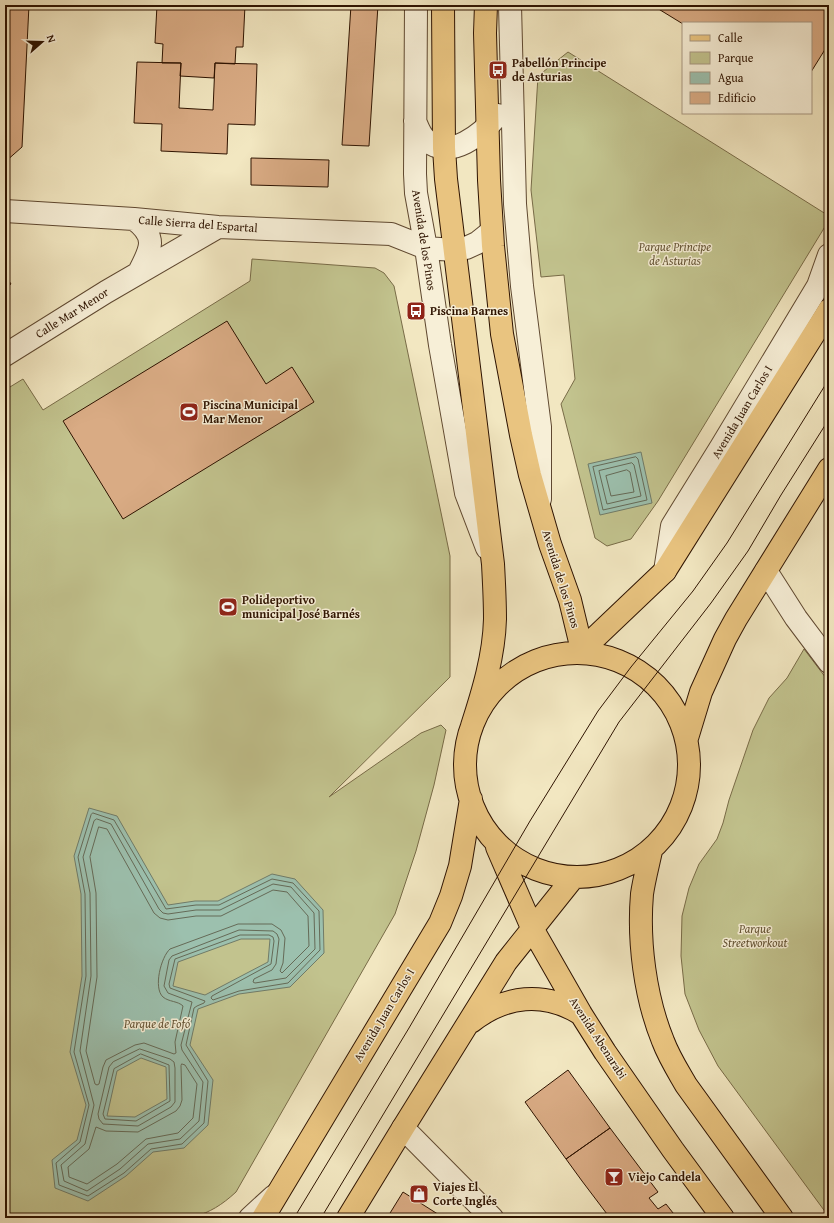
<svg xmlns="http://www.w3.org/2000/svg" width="834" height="1223" font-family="'Gentium Book Plus',serif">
	<rect width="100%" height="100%" fill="#f2e7c1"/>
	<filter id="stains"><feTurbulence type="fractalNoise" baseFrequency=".005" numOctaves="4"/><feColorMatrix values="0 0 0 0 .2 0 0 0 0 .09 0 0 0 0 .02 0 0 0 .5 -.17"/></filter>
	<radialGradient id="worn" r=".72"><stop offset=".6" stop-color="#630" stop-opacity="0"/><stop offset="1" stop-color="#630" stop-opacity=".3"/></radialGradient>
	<path fill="#c2c38e" stroke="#786b47" d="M568,52L829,216V220L658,501L631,539L607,546L595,538L561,404L575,379L564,275L541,277L531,190L538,76Z
		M252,259L375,268L384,273L394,286L450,556V677L329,797L421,733L441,725L446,730L434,785L416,851L395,914L236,1192C208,1218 184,1223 146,1216L142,1218H5V390L23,379L43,410L250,281Z
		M804,649L829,682V1217L718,1066L699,1030L685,994L681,956L682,916L689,888L699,864L717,839L723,823L729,800L753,730L769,698L787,678Z"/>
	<path fill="#9cc0ae" stroke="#707b68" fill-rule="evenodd" d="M641,452L652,503L600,515L588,464Z
		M89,808L117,816L168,905L195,901H218L272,874L295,879L323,910L324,953L290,987L239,994L198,1009L190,1045L213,1080L208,1125L184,1148L153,1152L126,1176L88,1201L55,1188L52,1160L77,1140L86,1105L70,1052L82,976L81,894L74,856ZM241,939H270L268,962L205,995L173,986L178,962ZM141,1058L166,1067L167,1099L135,1117L107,1116L117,1071Z"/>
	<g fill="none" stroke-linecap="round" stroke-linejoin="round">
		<path stroke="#656a57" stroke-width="1" d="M636,457L638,459L647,500L603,510L593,467Z
			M632,463L634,465L641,496L607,504L599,471Z
			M627,470L630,472L634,492L611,496L606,476Z
			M93,813L114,820L166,909L196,905H219L272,879L293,883L319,911L320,950L288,983L239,991L213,1000L211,998L212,996L271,964L274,941L273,937L269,935H240L175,959L169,984L170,988L205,1001L204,1003L197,1006L194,1008L186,1045L208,1081L204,1123L182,1144L151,1149L124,1173L88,1196L59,1185L56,1163L80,1142L89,1105L74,1052L86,976L85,894L78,857L91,815Z
			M97,819L111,824L159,909L163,913L168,914L196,910H220L273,884L291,887L314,913L315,949L286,978L255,983L253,982L254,979L272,970L276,964L279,939L277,934L273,931L239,930L172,956L169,960L164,986L168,993L192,1002L181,1045L182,1050L203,1082L199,1121L180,1139L148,1144L120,1169L87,1191L64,1181L61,1165L85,1144L94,1105L80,1051L91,976L90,893L83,857L94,821Z
			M99,827L107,829L154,913L160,918L168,920L196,916H221L273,890L287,892L308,916L309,946L282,973L280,971L283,963L285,938L281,930L272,924H238L170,949C161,957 153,988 163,997C169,1002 178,1001 183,1006L175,1042L176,1053L174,1054L144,1043L135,1045L106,1060L103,1067L99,1084L97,1085L95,1084L86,1051L97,977L96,893L90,857Z
			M140,1049L170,1059L174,1062L175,1068V1102L171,1107L138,1126L103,1124L99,1119L98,1114L109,1067L113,1062Z
			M141,1054L169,1065L170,1101L136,1121L105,1119L103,1114L114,1069Z
			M182,1064L185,1065L197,1084L193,1118L178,1133L146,1139L117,1164L87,1184L69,1177L68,1167L89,1149L96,1127L106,1131L138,1132L176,1111L180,1106L182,1100L181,1066Z"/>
	</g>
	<path fill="#d9ab84" stroke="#2e1300" d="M5,5H29L22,147L5,162Z
		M157,5H245L243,47H236L235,64L215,63L214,78L180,76L181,63H162L163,44L155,43Z
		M351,5H378L369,146L342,145Z
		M652,5H829V43L811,72V23L683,24Z
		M137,62L181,63L179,108L213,110L215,63L257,64L255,125L228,124L227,154L161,151L162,124L134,123Z
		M251,158L329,160L328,187L251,185Z
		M5,275L11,284L5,288Z
		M227,321L266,384L292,367L314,402L123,519L63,421Z
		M568,1070L610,1128L566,1159L525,1102Z
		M610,1128L658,1192L649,1198L658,1209L666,1204L677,1218H610L582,1181L566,1159Z
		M403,1192L444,1218H387Z"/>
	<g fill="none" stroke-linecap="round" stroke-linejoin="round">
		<g stroke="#5f4830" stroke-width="24">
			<path id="minor" d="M416,5L415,174L416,193L426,248L440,345L466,493L487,548
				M510,5L515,204L522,286L540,427V499
				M415,121C418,128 420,135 426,140C450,162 483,133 498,115
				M5,211L134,219L218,227L391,234L426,248L454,250L466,248L477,243L492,231
				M134,219C158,237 151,249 139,272
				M5,355L106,292L218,227
				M665,571L672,526L721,447L818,286L829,255
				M766,571L796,618L829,662
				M403,1128L492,1218
				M250,1218L274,1196"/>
		</g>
		<g stroke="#2e1300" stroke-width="24">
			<path id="major" d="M443,5L444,148L446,179L493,564C494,582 495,601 495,619C494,656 483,692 472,726
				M486,5L485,33L489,180L493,246L502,334L521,435L530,475L550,544L570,600L582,650
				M582,650L665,571L829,310
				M465 765a112 112 0 1 1 224 0a112 112 0 1 1-224 0Z
				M687,738L701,692L725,639L736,619L829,469
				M497,847L533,930L581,1014L605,1052L673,1150L723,1218
				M651,851C648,865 644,880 642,894C638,941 645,997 663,1041C669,1057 678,1071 686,1085L782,1218
				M471,1022C505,995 544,991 581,1014
				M263,1218L440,923L451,896L460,866L471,799
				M348,1218L403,1128L506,962L573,878"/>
		</g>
		<use href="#minor" stroke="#f7efd7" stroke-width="22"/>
		<use href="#major" stroke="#e9c480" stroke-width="22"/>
		<path stroke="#2e1300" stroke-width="1" d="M294,1218L409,1028L530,821L598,711L631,667L693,591L727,543L829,379
			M321,1218L619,722L711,603L748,551L781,495L829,419"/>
	</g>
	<defs>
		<g id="bus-square" transform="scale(1)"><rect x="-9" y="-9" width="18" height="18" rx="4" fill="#8f2418" stroke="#f7efd7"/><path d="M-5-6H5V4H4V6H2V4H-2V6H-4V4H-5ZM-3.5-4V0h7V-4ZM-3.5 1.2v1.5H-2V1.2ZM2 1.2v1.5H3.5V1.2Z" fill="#fff"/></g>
		<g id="stadium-square" transform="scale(1)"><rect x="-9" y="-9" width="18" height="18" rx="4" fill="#8f2418" stroke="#f7efd7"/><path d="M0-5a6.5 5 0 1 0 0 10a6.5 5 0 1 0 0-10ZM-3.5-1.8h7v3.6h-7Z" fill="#fff"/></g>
		<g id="bar-square" transform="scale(1)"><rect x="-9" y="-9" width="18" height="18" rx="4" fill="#8f2418" stroke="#f7efd7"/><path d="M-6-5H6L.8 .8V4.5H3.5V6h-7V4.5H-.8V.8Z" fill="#fff"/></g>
		<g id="shop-square" transform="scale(1)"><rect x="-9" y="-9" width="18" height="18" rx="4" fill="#8f2418" stroke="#f7efd7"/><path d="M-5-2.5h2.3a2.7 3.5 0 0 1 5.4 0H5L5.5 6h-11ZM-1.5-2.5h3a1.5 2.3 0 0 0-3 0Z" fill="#fff"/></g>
	</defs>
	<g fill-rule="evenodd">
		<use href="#bus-square" x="498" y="70"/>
		<use href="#bus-square" x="416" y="311"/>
		<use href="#stadium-square" x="189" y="412"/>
		<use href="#stadium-square" x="228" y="607"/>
		<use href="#bar-square" x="614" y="1177"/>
		<use href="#shop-square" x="419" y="1194"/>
	</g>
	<g text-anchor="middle" stroke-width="3" stroke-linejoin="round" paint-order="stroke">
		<g font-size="12" font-weight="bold" fill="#2e1300" stroke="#f7efd7" text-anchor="start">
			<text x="512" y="67">Pabellón Principe<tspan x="512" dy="14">de Asturias</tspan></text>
			<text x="430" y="315">Piscina Barnes</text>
			<text x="203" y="409">Piscina Municipal<tspan x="203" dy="14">Mar Menor</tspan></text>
			<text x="242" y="604">Polideportivo<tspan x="242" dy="14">municipal José Barnés</tspan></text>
			<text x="628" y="1181">Viejo Candela</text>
			<text x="433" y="1191">Viajes El<tspan x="433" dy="14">Corte Inglés</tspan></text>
		</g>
		<g font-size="12" fill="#2e1300" stroke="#f7efd7">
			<text transform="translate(198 224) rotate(4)" y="4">Calle Sierra del Espartal</text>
			<text transform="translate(424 240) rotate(81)" y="4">Avenida de los Pinos</text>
			<text transform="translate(72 313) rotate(-32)" y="4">Calle Mar Menor</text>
			<text transform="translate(742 412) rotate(-59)" y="4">Avenida Juan Carlos I</text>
			<text transform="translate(561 579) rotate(73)" y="4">Avenida de los Pinos</text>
			<text transform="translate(384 1015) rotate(-59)" y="4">Avenida Juan Carlos I</text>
			<text transform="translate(598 1038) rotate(57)" y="4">Avenida Abenarabi</text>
		</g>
		<g font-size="12" font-style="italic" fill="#625132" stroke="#f7efd7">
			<text x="675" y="251">Parque Principe<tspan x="675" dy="14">de Asturias</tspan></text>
			<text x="755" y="933">Parque<tspan x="755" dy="14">Streetworkout</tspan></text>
			<text x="157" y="1028">Parque de Fofó</text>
		</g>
	</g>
	<rect width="834" height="1223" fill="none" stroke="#f2e7c1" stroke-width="20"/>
	<rect x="6" y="6" width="822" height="1211" fill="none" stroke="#2e1300" stroke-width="2"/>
	<rect x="10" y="10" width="814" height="1203" fill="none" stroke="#2e1300"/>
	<rect x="682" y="22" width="130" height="92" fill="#f7efd7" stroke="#a79781"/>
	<rect x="690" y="35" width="20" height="6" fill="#e9c480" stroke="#a79781"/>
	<text x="718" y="42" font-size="12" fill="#2e1300">Calle</text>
	<rect x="690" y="52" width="20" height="12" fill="#c2c38e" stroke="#a79781"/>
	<text x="718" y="62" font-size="12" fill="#2e1300">Parque</text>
	<rect x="690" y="72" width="20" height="12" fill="#9cc0ae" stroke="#a79781"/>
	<text x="718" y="82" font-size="12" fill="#2e1300">Agua</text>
	<rect x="690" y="92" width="20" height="12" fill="#d9ab84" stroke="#a79781"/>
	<text x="718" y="102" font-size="12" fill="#2e1300">Edificio</text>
	<g transform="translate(42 42) rotate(70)" stroke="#f7efd7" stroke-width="3" paint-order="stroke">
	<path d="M0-3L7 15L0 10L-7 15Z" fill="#2e1300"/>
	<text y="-6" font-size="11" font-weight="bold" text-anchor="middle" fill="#2e1300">N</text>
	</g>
	<rect width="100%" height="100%" filter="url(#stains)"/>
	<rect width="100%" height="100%" fill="url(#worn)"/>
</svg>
